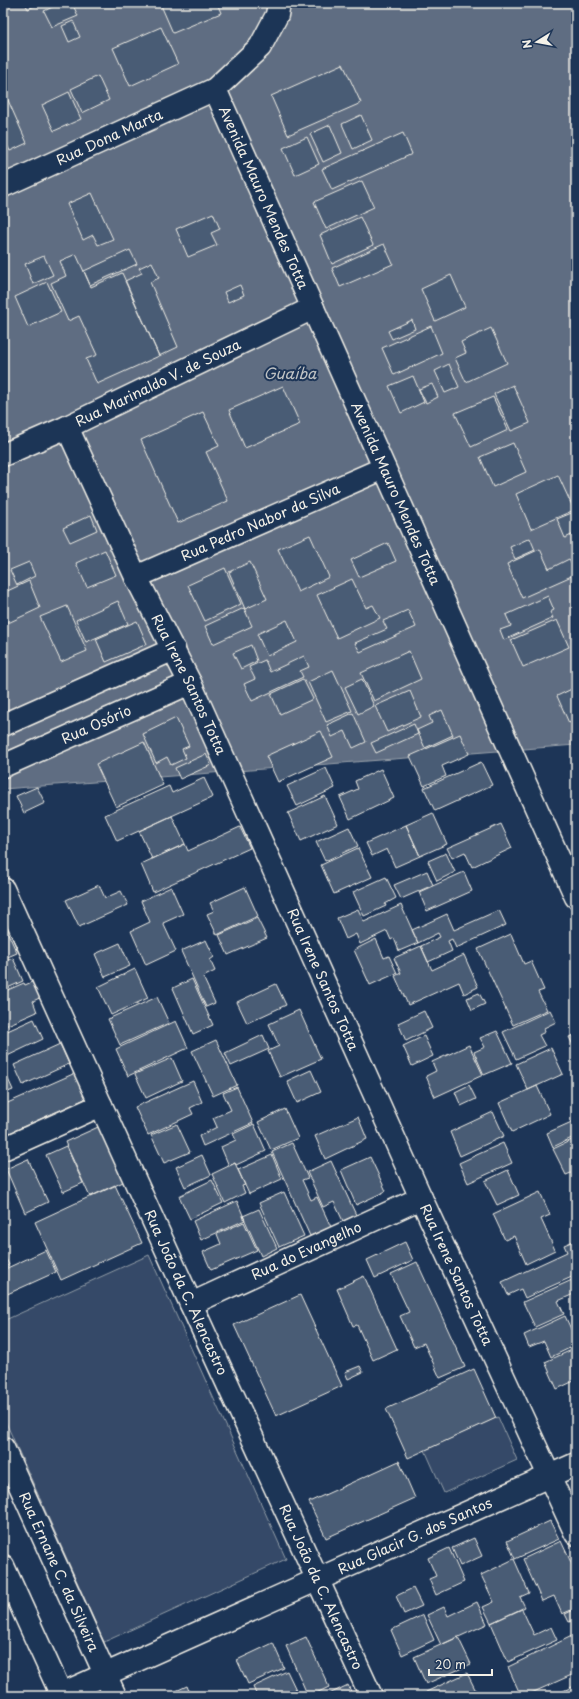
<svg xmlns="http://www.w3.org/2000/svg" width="579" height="1699" font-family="'Playpen Sans',sans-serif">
	<rect width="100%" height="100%" fill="#1d3557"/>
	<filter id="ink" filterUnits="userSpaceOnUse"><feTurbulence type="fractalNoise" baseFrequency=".025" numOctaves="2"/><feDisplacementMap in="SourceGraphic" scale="8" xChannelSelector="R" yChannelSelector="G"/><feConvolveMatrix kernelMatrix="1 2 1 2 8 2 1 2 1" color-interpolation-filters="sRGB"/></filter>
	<g filter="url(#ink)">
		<path fill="#354a67" stroke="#949ea8" d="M149,1255L286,1559L104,1642L3,1416V1321Z
			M498,1417L517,1460L444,1493L425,1450Z"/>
		<path fill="#5e6d82" stroke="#9aa2ab" d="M3,3H576V745L3,789Z"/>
		<path fill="#485b74" stroke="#f4f1e8" d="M25,3H41L28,9Z
			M61,3H72L78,16L52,27L44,11Z
			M160,3H184V4L188,3H217L221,13L173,33Z
			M73,21L80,37L69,42L62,26Z
			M161,27L178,64L130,86L113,48Z
			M343,64L361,103L288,135L271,96Z
			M98,76L109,100L82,113L71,89Z
			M3,89L27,143L10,151L6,143L3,144Z
			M69,92L81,119L54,131L42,105Z
			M361,115L372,140L353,149L342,124Z
			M330,125L342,153L323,162L310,134Z
			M403,133L412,154L332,190L322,169Z
			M307,137L319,164L295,175L283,148Z
			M362,181L374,207L326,229L314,202Z
			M92,193L113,239L98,245L93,235L83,240L67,204Z
			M213,213L220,229L211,233L217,245L188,257L176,229Z
			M360,217L373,245L332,264L320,235Z
			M384,244L393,264L340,287L332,268Z
			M130,250L137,264L90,285L84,271Z
			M76,254L91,287L122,273L159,356L97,384L86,359L97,355L79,316L68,321L51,283L66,276L60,261Z
			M44,256L53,275L33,284L25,264Z
			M152,262L159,278L150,282L178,347L159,356L125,281L142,273L139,268Z
			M451,275L465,307L435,321L421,289Z
			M47,282L61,312L28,327L15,297Z
			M240,285L244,295L228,302L224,292Z
			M412,320L415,329L392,339L388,331Z
			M431,326L442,353L394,375L382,348Z
			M491,328L507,363L466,382L455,358L466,353L461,342Z
			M449,364L459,387L445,393L435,371Z
			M413,376L424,402L401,413L389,386Z
			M432,384L438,397L426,403L419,389Z
			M513,385L530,423L511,431L494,394Z
			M283,386L300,424L245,448L229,410Z
			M493,397L508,430L471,447L455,413Z
			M203,412L219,446L206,452L228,501L178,523L141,440Z
			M513,443L526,472L493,487L480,457Z
			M558,475L574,510L531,529L516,494Z
			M574,512L576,517V533L565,538L557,519Z
			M91,515L97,530L70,542L63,528Z
			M310,535L329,577L298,592L278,549Z
			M530,538L535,550L515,559L510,547Z
			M388,543L396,561L359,577L351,560Z
			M540,549L549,569L569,559L576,574L522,598L507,564Z
			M105,550L116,575L87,587L76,563Z
			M29,562L35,576L17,585L10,570Z
			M250,562L267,599L245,609L229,572Z
			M225,568L241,604L205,621L188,585Z
			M352,579L366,608L373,605L380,618L337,638L317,595Z
			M29,581L40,608L8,623L3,612V593Z
			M548,596L554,610L550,612L553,618L504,640L500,630L511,626L506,615Z
			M118,601L128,624L86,642L76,620Z
			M67,606L87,651L61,662L40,617Z
			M244,608L252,626L213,644L205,626Z
			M408,610L416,627L360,652L355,643L387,629L383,621Z
			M287,620L297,642L267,656L257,634Z
			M557,620L569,647L523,667L511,640Z
			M137,621L147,644L106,662L96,639Z
			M251,645L257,661L241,669L233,653Z
			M409,651L421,679L374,701L361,673Z
			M304,656L309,667L300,671L303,677L252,701L244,684L255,679L249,667L265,660L270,672Z
			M333,670L352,711L326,722L308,682Z
			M303,679L313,699L280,714L271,694Z
			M362,679L374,706L358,714L345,687Z
			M576,687V719L569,723L557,696Z
			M410,691L421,717L387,732L375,706Z
			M442,710L453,735L425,748L417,730L432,723L429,716Z
			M353,713L366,742L353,748L345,731L332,737L327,725Z
			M176,718L189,746L182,749L186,758L171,765L167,757L156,763L143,734Z
			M414,724L418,734L376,753L371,743Z
			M321,731L333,757L278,782L266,756Z
			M460,734L469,754L442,766L446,776L424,786L410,756Z
			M144,742L163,785L116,807L96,764Z
			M206,754L211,765L180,779L175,768Z
			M481,762L492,785L435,811L424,788Z
			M326,768L335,788L297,806L287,786Z
			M381,769L394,798L350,819L340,797L358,789L355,781Z
			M204,778L213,797L117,841L105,815L169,786L172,793Z
			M37,787L45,803L24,813L16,796Z
			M325,796L338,824L301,841L288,813Z
			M433,813L447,844L420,856L406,825Z
			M172,816L185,844L152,859L139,831Z
			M501,824L512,848L472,867L465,852L452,858L447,848Z
			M406,825L420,856L395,867L387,849L372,856L366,843Z
			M240,827L250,848L153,892L141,864L185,844L188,851Z
			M349,827L358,846L325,861L316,842Z
			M358,848L372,877L334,894L321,865Z
			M446,853L455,872L437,881L428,861Z
			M427,871L433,885L401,899L394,885Z
			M464,872L472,891L427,911L419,892Z
			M386,877L396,898L385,904L386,906L364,916L353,892Z
			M99,885L105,898L121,891L128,905L79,927L66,900Z
			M171,887L183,914L163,923L176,951L146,965L131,931L150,922L141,901Z
			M245,887L258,916L217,935L207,914L214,911L210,903Z
			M401,905L418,943L399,951L394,938L391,940L387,931L360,944L356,934L346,939L337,918L358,909L364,922Z
			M499,910L506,925L456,948L452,939L448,941L452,951L428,962L421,946L440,937L438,933L418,943L412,930L447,914L454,930Z
			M257,918L267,938L228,955L219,935Z
			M6,929L17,953L3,959V931Z
			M511,934L524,964L531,961L544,990L538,992L547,1010L513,1025L478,949Z
			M376,939L384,958L389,956L397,973L370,985L354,950Z
			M206,940L214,957L210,960L215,971L203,977L215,1003L206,1007L181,951Z
			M120,943L130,966L105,977L95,954Z
			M421,946L432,970L464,955L478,987L464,994L459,982L408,1005L395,976L401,973L394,958Z
			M13,958L23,981L3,990V962Z
			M135,969L148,998L111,1015L98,987Z
			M39,979L46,995L33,1001L37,1012L3,1027V992L24,983L25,985Z
			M192,979L213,1025L193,1034L173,988Z
			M276,984L286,1005L247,1023L237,1002Z
			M479,993L485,1004L472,1010L467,998Z
			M157,997L169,1023L120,1045L108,1019Z
			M299,1010L321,1059L280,1077L268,1051L279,1046L269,1024Z
			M550,1010L556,1022L544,1028L545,1032L539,1035L545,1046L516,1059L503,1032Z
			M424,1011L432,1028L406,1041L398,1023Z
			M34,1019L43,1039L3,1058V1033Z
			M176,1021L188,1048L128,1076L116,1049Z
			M497,1031L512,1063L484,1075L474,1052L485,1047L480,1038Z
			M576,1034V1051L569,1037Z
			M263,1035L269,1049L231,1066L225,1053Z
			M424,1036L433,1056L412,1066L403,1046Z
			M216,1040L237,1085L213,1096L192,1051Z
			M60,1044L69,1064L23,1085L14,1065Z
			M469,1045L483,1075L435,1097L426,1076L436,1071L432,1062Z
			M551,1048L563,1074L528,1090L516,1064Z
			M172,1058L182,1081L146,1098L135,1074Z
			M3,1068L13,1090L3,1094Z
			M82,1070L94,1095L3,1136V1105Z
			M311,1070L321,1092L297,1103L287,1081Z
			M193,1081L202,1102L190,1108L193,1114L148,1135L135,1107Z
			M469,1085L476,1099L461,1106L455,1092Z
			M537,1086L550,1114L512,1132L499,1103Z
			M237,1087L253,1123L203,1146L199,1136L217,1127L213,1118L231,1110L223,1093Z
			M285,1109L298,1138L271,1150L258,1122Z
			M493,1112L504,1136L460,1156L450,1132Z
			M358,1117L367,1139L325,1159L315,1136Z
			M576,1120V1136L553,1147L547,1133Z
			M107,1123L132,1178L90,1197L65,1142Z
			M177,1124L190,1152L164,1163L151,1135Z
			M254,1124L266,1151L236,1165L235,1163L229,1166L221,1147L236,1140L233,1134Z
			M576,1138V1171L566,1175L553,1149Z
			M292,1143L308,1178L302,1180L311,1200L317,1197L331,1227L310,1236L272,1152Z
			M503,1143L512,1163L468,1183L459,1163Z
			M66,1146L83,1183L63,1192L46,1155Z
			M202,1155L211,1175L185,1187L176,1167Z
			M272,1155L282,1179L249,1194L238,1170Z
			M370,1157L386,1191L356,1205L341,1170Z
			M28,1159L48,1202L25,1213L6,1169Z
			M331,1161L356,1215L343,1221L334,1202L323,1207L307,1172Z
			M235,1163L245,1185L242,1186L245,1193L225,1203L212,1174Z
			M508,1170L519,1195L497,1205L485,1181Z
			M212,1180L223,1203L190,1219L179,1196Z
			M115,1185L142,1243L61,1280L35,1222Z
			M284,1192L304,1236L279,1247L259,1203Z
			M540,1192L550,1215L541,1219L555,1250L526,1264L514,1236L505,1240L493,1214Z
			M237,1201L245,1220L201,1240L193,1221Z
			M259,1209L277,1248L261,1256L243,1216Z
			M244,1222L257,1250L211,1270L203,1252L221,1244L217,1234Z
			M576,1240V1281L574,1276L525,1298L521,1289L508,1295L502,1282L567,1252L564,1245Z
			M405,1242L413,1260L375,1278L367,1260Z
			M46,1250L56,1272L3,1296V1270Z
			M3,1252L9,1265L3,1268Z
			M417,1262L465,1367L440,1378L424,1343L414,1347L400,1316L409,1312L391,1274Z
			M364,1276L397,1349L373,1360L357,1325L353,1326L337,1289Z
			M572,1280L576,1289V1293L558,1301L564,1314L535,1327L523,1302Z
			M300,1295L342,1386L276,1416L234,1325Z
			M565,1316L576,1340V1345L551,1357L544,1341L529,1347L524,1335Z
			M576,1348V1380L557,1389L545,1362Z
			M360,1366L363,1372L348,1379L345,1372Z
			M474,1369L496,1418L408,1458L386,1409Z
			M399,1461L415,1498L326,1538L309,1502Z
			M550,1521L559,1539L515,1559L507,1541Z
			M474,1538L482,1556L460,1566L452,1548Z
			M561,1541L576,1573V1608L562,1614L554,1596L542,1601L523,1559Z
			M449,1548L464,1582L436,1595L429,1579L436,1576L428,1558Z
			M514,1559L529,1593L520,1597L525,1607L491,1623L483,1607L494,1602L481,1575Z
			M413,1588L422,1606L404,1614L396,1596Z
			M477,1602L487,1624L441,1645L427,1615L444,1607L448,1616Z
			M522,1609L534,1635L551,1627L557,1640L508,1662L491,1623Z
			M576,1609V1619L569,1622L565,1614Z
			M423,1615L434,1640L402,1655L391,1630Z
			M576,1634V1673L525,1696H521L508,1667Z
			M306,1637L329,1687L310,1696H308L286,1646Z
			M458,1637L471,1664L426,1684L414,1657Z
			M273,1643L284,1668L248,1684L237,1660Z
			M287,1671L299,1696H257L253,1687Z
			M467,1673L478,1695L428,1696L426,1692Z
			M348,1685L353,1696H325Z
			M576,1685V1696H553Z
			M187,1686L191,1696H165Z"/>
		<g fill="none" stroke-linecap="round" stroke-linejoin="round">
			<g stroke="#f4f1e8" stroke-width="25">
				<g id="street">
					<path id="s1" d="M215,89L576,897"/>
					<path id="s2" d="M3,186L215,89L260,47L277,15L279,3"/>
					<path id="s3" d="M67,427L136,577L190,683L421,1198L576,1534"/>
					<path id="s4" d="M3,455L67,427L313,308"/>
					<path id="s5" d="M136,577L384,468"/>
					<path d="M3,725L174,649"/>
					<path id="s6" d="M3,766L190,683"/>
					<path id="s7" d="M3,889L191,1304L371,1696"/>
					<path d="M3,1149L101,1105"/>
					<path id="s8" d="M191,1304L421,1198"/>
					<path id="s9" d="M57,1696L576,1464"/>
				</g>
			</g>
			<g stroke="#f4f1e8" stroke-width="25">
				<g id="secondary">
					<path id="s10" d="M3,1448L115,1696"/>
					<path d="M3,1566L62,1696"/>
				</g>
			</g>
			<use href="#street" stroke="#1d3557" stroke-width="22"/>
			<use href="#secondary" stroke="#1d3557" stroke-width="22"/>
		</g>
	</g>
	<g text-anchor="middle" stroke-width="4" stroke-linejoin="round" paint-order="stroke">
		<g font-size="14" fill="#f4f1e8" stroke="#1d3557">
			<text dy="5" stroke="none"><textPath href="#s2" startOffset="117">Rua Dona Marta</textPath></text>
			<text dy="5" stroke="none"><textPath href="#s1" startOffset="119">Avenida Mauro Mendes Totta</textPath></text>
			<text dy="5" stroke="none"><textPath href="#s4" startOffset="171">Rua Marinaldo V. de Souza</textPath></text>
			<text dy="5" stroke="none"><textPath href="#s1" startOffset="443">Avenida Mauro Mendes Totta</textPath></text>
			<text dy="5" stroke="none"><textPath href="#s5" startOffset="136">Rua Pedro Nabor da Silva</textPath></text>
			<text dy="5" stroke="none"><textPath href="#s3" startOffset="285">Rua Irene Santos Totta</textPath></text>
			<text dy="5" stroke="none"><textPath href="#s6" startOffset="102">Rua Osório</textPath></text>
			<text dy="5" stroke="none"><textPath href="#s3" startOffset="609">Rua Irene Santos Totta</textPath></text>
			<text dy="5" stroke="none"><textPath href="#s8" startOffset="127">Rua do Evangelho</textPath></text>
			<text dy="5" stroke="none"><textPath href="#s3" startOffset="933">Rua Irene Santos Totta</textPath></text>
			<text dy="5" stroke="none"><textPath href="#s7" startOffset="443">Rua João da C. Alencastro</textPath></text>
			<text dy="5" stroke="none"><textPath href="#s9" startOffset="392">Rua Glacir G. dos Santos</textPath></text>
			<text dy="5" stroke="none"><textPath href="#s10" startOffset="136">Rua Ernane C. da Silveira</textPath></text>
			<text dy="5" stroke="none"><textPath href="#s7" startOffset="767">Rua João da C. Alencastro</textPath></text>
		</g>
		<g font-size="15" font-style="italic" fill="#c0c3c4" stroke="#1d3557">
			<text x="290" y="379">Guaíba</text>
		</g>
	</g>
	<rect width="579" height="1699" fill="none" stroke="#1d3557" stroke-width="16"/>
	<rect x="8" y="8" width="563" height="1683" fill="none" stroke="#f4f1e8" stroke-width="1.5" filter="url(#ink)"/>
	<g transform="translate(537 42) rotate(259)" stroke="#1d3557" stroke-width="3" paint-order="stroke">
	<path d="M0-3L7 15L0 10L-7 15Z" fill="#f4f1e8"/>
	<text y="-6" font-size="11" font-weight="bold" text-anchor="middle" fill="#f4f1e8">N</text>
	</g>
	<path d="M429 1669v6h63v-6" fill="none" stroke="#f4f1e8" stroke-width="2"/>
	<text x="435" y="1669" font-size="12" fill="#f4f1e8" stroke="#1d3557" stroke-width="3" paint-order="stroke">20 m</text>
</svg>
